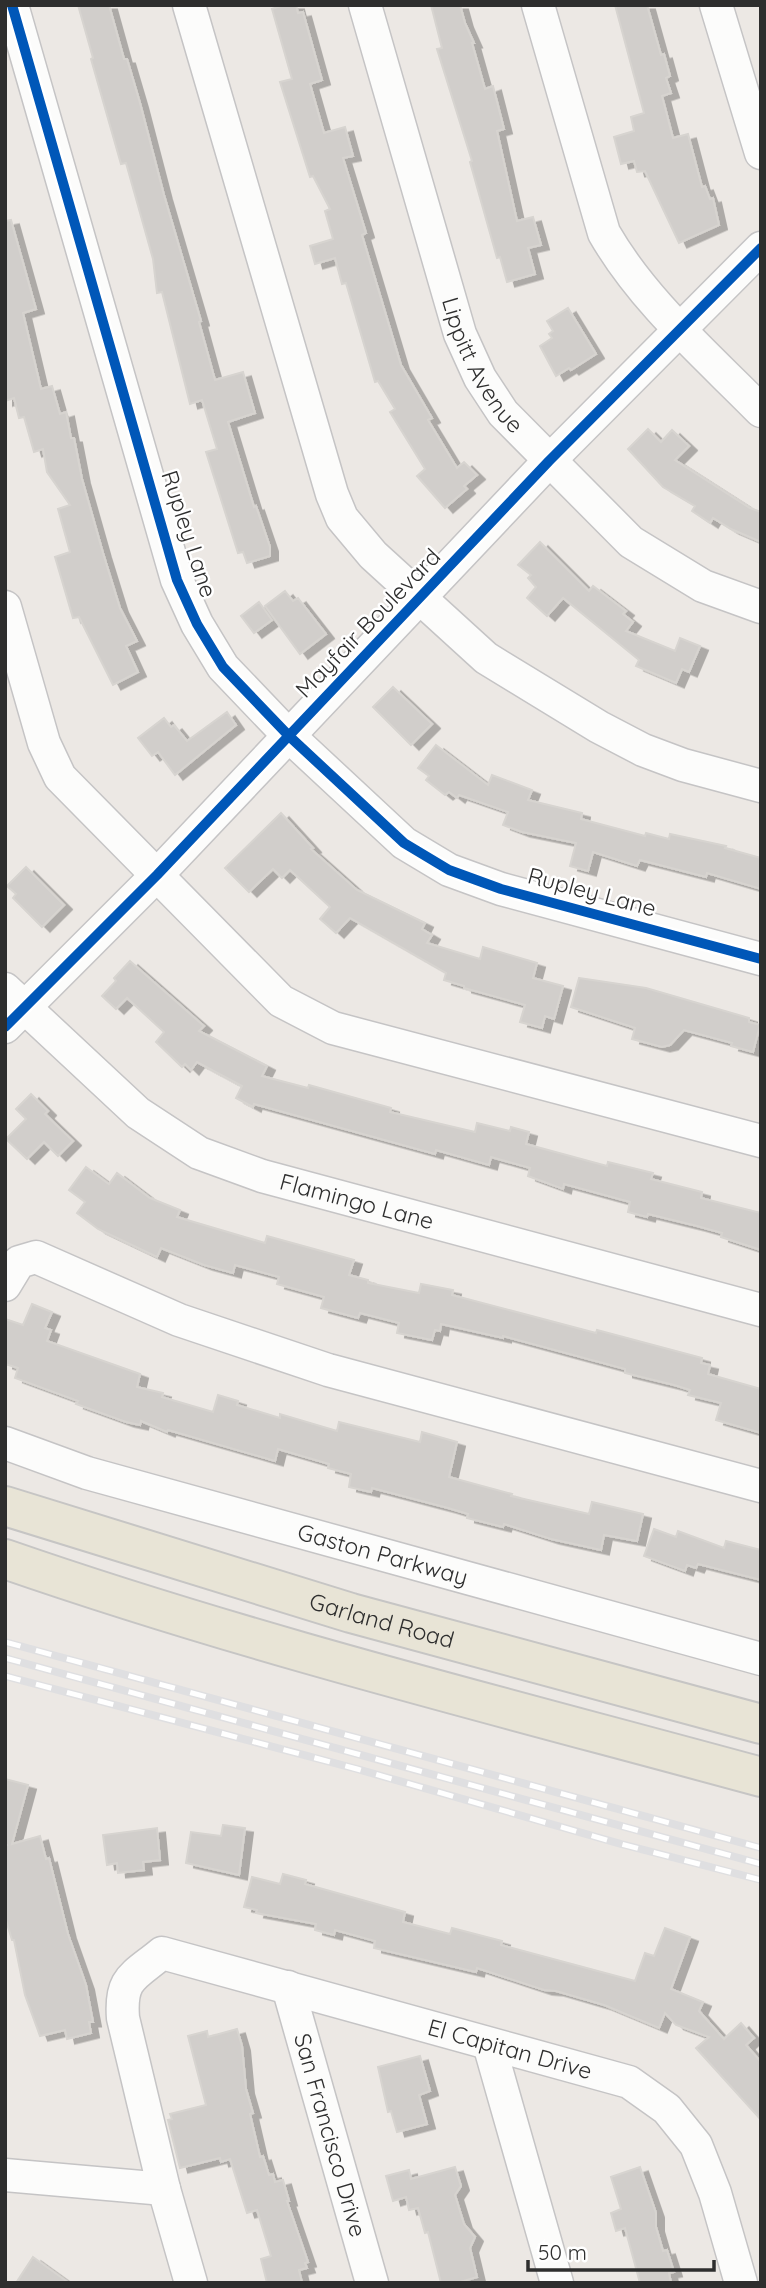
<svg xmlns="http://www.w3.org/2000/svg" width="766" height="2288" font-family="Quicksand,sans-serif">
	<defs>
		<filter id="shadow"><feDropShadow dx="8" dy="4.5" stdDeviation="0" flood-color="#0004"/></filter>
	</defs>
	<rect width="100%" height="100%" fill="#ece8e4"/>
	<path fill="#d1cecb" stroke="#d7d4d0" stroke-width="2" filter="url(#shadow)" d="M78,5H109L124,59H127L140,103L164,195L201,321L199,322L215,380L243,372L252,403L255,413L228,422L254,507L256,506L270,547V556L247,563L243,552L238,553L206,452L217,449L202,400L190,404L162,292L157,293L153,259L126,163L121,164L91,59L93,58Z
		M284,5H296L298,13L303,12L322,80L310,84L324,133L345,127L353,156L343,158L366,233L362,235L401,365L432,418L428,420L457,468L464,462L477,475L464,486L467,489L445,508L417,476L425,469L390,412L395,409L378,381L375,382L346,283L342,284L335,258L315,264L310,246L333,239L325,211L330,209L313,176L310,177L280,82L292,79L272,9Z
		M431,5H460L465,23L474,43H472L485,89L493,86L504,129L497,131L517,221L533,217L541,245L528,248L535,274L507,282L500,257L497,258L470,162L472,161L437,49L442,48Z
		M615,5H647L661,55L664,54L670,76L666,78L671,93L662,96L673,138L688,134L702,187L705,186L710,199L713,198L719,225L679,243L645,171L637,172L634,161L621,164L614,137L634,131L631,117L644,113Z
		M11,220L36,309L23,313L41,389L52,386L60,414L66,412L71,438H74L82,479L103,553L120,608L137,641L126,646L138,672L113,685L79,617L73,618L55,557L70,552L58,509L70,505L47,472L43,449L34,452L24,417L19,418L14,398L5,401V221Z
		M568,308L596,354L571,370L569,368L556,376L540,346L552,338L549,334L553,331L547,321Z
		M648,429L661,442L672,430L689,446L675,460L750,508L761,512V542L731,529L713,518L710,523L692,511L695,506L663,487L628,449Z
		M540,542L589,591L593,586L626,611L623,614L633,622L626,631L675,651L680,638L700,646L689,672L682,669L676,683L636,666L639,660L563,598L547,616L527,598L536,587L528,578L531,575L518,565Z
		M285,591L293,601L298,598L326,634L300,654L265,606Z
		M259,602L272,620L254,633L241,616Z
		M393,687L432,724L411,745L373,707Z
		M227,712L236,725L175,775L158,752L152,756L138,738L164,718L171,727L174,725L187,741Z
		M436,745L488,785L492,775L532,790L528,800L582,813L581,819L645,836L646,833L669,839L670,834L726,846L725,848L761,858V889L707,873L706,877L640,860L637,866L593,852L588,871L570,866L576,843L522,832L503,825L508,812L459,795L457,798L449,792L445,795L426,780L429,776L418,768Z
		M281,813L313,848L311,849L357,890L425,923L422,929L432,935L427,943L480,959L483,947L537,963L533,978L563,986L554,1019L545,1016L542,1028L520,1022L525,1005L464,988V986L444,980L446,973L350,918L336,933L320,919L330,907L290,870L282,878L273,869L249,892L225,868Z
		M26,867L64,905L42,927L13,898L16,894L7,886Z
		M130,961L204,1026L199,1031L267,1066L262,1076L308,1088L309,1085L391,1108L390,1112L475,1132L477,1123L510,1131L511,1127L529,1132L526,1144L607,1166L608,1162L653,1173L651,1179L702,1192L701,1198L761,1213V1250L721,1237L722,1233L697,1226L648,1214L647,1217L628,1212L630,1202L564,1184L563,1189L528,1176L530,1168L491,1157L489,1165L436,1150L435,1154L254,1104L253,1107L236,1098L242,1086L197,1062L191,1070L185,1064L182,1067L156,1042L164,1032L127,998L116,1009L102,996L116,981L114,978Z
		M579,978L646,988L749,1018V1022L760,1025L753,1052L731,1046L732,1043L684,1030L670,1045L662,1047L632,1039L635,1028L571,1007Z
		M31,1094L48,1111L45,1114L73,1141L58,1156L44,1142L27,1159L6,1139L26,1119L16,1109Z
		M86,1167L109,1184L117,1173L150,1198L180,1210L177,1217L265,1243L267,1236L354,1260L349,1275L368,1280V1283L419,1293L421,1284L453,1290L452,1295L596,1333L597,1330L702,1358L701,1363L710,1365L708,1374L761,1389V1433L716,1420L721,1403L688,1395L690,1390L674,1385L625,1373V1369L503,1336V1338L441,1324L440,1331L435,1330L432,1340L397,1333L399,1323L360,1313L358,1318L321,1308L324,1297L277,1284L279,1277L235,1265L233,1273L204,1265L161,1248L157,1257L98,1229L77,1213L85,1202L69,1190Z
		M32,1304L52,1312L45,1328L51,1330L47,1341L140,1374L137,1387L163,1393L162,1397L213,1412L218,1395L238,1401L237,1405L280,1418V1414L337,1431L339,1422L420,1442L422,1432L457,1442L449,1477L512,1494L511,1496L589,1514L592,1502L643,1514L637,1541L604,1535L601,1550L551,1539L504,1524L503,1527L467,1518L468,1514L448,1508L372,1488L371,1492L349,1487L351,1474L328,1468L329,1464L278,1449L275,1461L168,1430L167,1432L141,1421L140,1425L126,1422L76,1404L78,1401L15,1378L18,1368L5,1364V1319L23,1325Z
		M654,1529L676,1537L678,1531L724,1548L726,1541L761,1550V1580L698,1564L696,1568L687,1565L685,1571L644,1556Z
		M5,1779L28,1785L12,1844L40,1836L46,1859L49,1858L68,1934L86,1985L93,2022H89L91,2033L67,2039L65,2030L40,2036L25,1995L14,1940H12L5,1917V1846L8,1845H5Z
		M223,1825L245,1828L239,1875L186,1863L191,1832L221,1836Z
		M157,1828L160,1860L143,1862L144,1870L118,1873L117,1863L107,1865L103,1835Z
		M283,1874L306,1880L305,1884L405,1912L403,1922L450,1934L452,1928L502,1941L501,1945L635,1981L645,1953L654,1956L665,1928L690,1937L671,1989L703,2002L699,2011L724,2039L741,2023L754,2038L746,2045L761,2062V2120L696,2048L709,2037L676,2025L665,2013L659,2028L604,2005L556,1991L544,1990L477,1968L476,1972L374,1948L375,1941L335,1930L334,1935L315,1930L316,1924L256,1913L257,1910L244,1907L252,1877L280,1884Z
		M237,2029L242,2046L246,2089L253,2113L250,2114L260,2157L263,2156L269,2175L273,2174L275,2182L283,2180L289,2201H287L308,2262L305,2263L307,2268L299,2270L302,2283H267L261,2259L271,2256L257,2210L247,2213L230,2159L221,2162L220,2158L180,2168L168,2120L172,2119L170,2114L206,2105L188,2036L207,2031L208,2037Z
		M420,2056L430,2091L419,2095L427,2124L397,2132L391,2111L388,2112L378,2067Z
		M455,2167L461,2186L455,2195L464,2224L475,2237L470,2248L477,2277L457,2283H441L428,2232L425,2233L418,2208L409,2210L406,2197L393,2201L386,2176L409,2170L411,2179Z
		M640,2167L656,2213V2227L663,2251L667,2250L674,2272L669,2273L671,2283H640L625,2228L616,2231L611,2213L621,2209L611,2177Z
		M33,2257L69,2283H16Z"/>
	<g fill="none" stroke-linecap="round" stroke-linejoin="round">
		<g stroke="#c5c4c5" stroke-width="35">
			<g id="minor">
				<path d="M12,5L177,580L197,624L223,667L289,736L404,843L449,870L501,889L761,959"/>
				<path d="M189,5L332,494L342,518L373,555L486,658L599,727L643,750L683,765L761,786"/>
				<path id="s1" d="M365,5L460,334L480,378L503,413L631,542L703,586L761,607"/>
				<path d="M538,5L604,233C643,301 706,355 761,411"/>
				<path d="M716,5L761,153"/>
				<path d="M5,607L44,743L60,777L281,1001L333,1028L761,1141"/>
				<path id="s2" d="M5,989L138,1113L199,1153L262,1176L761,1310"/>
				<path d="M5,1027L157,875L549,461L761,248"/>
				<path d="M5,1285L19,1262L36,1257L179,1320L328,1370L761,1486"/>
				<path id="s3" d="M5,1443L87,1473L761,1659"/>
				<path id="s4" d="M288,1987L372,2283"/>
				<path d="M489,2044L557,2283"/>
				<path d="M5,2175L164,2189"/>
				<path id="s5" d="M191,2283L164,2189L123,2018C120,1978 133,1977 162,1953L629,2082L667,2109L696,2145L715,2193L741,2283"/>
			</g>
		</g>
		<g stroke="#c6c5c4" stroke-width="42">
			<g id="major">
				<path id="s6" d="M5,1506L351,1613L761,1724"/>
				<path d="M5,1559C253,1645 508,1708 761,1777"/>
			</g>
		</g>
		<use href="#minor" stroke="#fcfcfb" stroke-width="32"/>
		<use href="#major" stroke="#e8e4d6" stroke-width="38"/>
		<g stroke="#dfdfe1" stroke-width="8">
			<path id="rail" d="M5,1642L761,1848
				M5,1658L761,1864
				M5,1676L357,1769L621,1844L761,1880"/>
		</g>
		<use href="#rail" stroke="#fff" stroke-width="5" stroke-dasharray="16" stroke-linecap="butt"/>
		<g stroke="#fff" stroke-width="15">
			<path id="cycleway" d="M12,5L177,580L197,624L223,667L289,736L404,843L449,870L501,889L761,959
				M5,1027L157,875L549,461L761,248"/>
		</g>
		<use href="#cycleway" stroke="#0057b8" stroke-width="10"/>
	</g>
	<g text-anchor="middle" stroke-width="5" stroke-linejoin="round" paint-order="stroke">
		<g font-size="23" fill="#2e2e2e" stroke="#fff">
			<text dy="8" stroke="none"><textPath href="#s1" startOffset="380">Lippitt Avenue</textPath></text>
			<text transform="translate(189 534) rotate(72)" y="8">Rupley Lane</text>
			<text transform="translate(368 623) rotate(-46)" y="8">Mayfair Boulevard</text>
			<text transform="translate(592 892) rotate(15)" y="8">Rupley Lane</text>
			<text dy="8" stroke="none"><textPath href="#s2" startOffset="420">Flamingo Lane</textPath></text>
			<text dy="8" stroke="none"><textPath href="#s3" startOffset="394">Gaston Parkway</textPath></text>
			<text dy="8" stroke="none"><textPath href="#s6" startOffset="394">Garland Road</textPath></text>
			<text dy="8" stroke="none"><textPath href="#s5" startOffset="716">El Capitan Drive</textPath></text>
			<text dy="8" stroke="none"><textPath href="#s4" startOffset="154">San Francisco Drive</textPath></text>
		</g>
	</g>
	<rect width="766" height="2288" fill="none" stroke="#2e2e2e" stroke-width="14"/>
	<path d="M528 2260v10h186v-10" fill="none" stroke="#2e2e2e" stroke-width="3.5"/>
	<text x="538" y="2260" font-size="21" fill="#2e2e2e" stroke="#ffffff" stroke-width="5" paint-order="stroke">50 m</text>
</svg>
